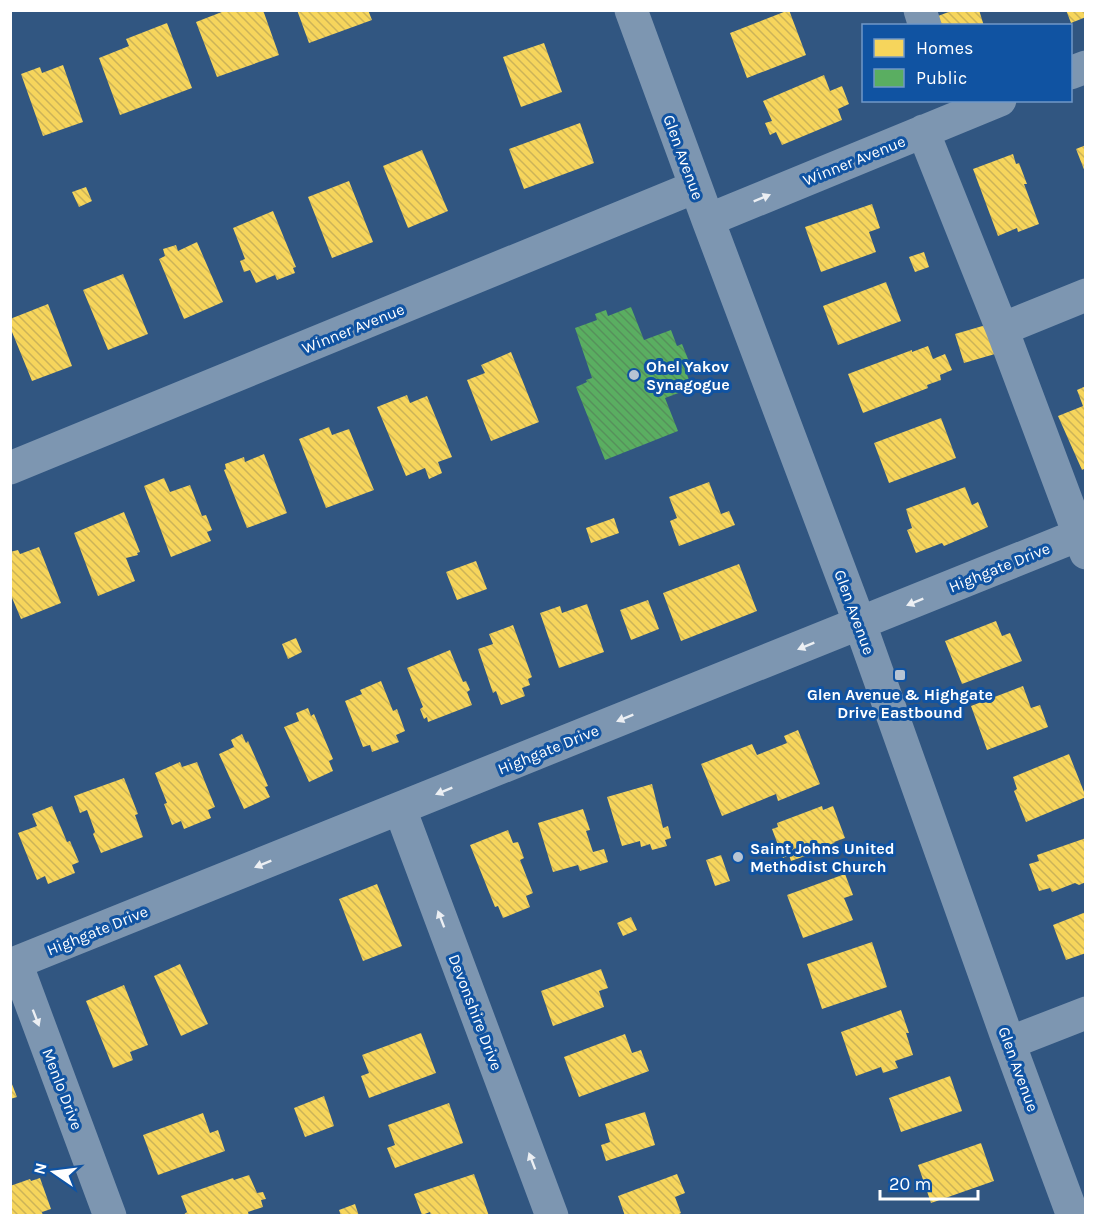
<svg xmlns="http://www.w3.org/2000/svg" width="1096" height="1226" font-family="Karla,sans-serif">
	<defs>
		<pattern id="homes-back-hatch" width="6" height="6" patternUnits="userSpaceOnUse" patternTransform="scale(1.5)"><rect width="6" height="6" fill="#f6d55c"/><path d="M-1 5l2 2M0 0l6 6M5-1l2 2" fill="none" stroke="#ccb358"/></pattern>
		<pattern id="public-back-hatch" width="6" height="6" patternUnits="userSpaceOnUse" patternTransform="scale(1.5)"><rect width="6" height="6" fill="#5aae61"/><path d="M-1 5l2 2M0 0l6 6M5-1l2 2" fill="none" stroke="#56915b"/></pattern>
	</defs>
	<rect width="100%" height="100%" fill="#315681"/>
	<path fill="url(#homes-back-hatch)" d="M227,10H263L279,55L217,77L196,22Z
		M297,10H368L372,20L309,43Z
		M789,10L806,55L747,78L730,33Z
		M954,10H979L984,26H942L938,16Z
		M1066,10H1086V17L1071,23Z
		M167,23L192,88L120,115L99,58L129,46L126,39Z
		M544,43L562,92L521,107L503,57Z
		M63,65L83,122L43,136L21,74L40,67L42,73Z
		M824,75L830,91L842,86L849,104L838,109L842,120L782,145L776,132L770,135L765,123L772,121L763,101Z
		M580,123L594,163L524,189L509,149Z
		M1086,145V172H1085L1076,149Z
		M422,150L448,211L408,228L383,166Z
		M1013,154L1016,164L1019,163L1027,184H1024L1039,224L1018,232L1017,228L998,236L973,169Z
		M349,181L373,242L332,258L308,197Z
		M86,187L92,201L79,207L72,192Z
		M872,204L880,228L869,232L876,252L821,272L805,227Z
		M273,211L296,267L293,268L295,273L277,280L275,275L256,283L250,270L244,272L240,261L245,259L233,228Z
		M197,242L223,302L184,319L159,259L165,256L163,249L176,245L178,251Z
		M924,252L929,267L915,272L909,257Z
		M123,274L148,334L108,350L83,290Z
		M886,282L901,321L838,345L823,306Z
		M48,304L72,366L32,381L10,327V319Z
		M986,325L995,354L964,363L955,334Z
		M928,346L933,359L945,354L952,370L940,375L941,380L927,385L928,388L863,413L848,374L912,350V352Z
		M511,352L539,422L491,441L467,380L485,373L481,365Z
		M1086,386V468L1082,470L1058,416L1083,406L1077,390Z
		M407,395L410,403L427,396L452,457L438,462L442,473L429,479L425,468L406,476L377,407Z
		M941,418L956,458L889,483L874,443Z
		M329,427L332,435L349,429L374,490L326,508L299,439Z
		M264,454L287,513L247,528L224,470L226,469L225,464L244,457L245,462Z
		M164,478L170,492L190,485L202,516L206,515L212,530L207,532L211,541L171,557L144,486Z
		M709,482L721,514L729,511L735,525L679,546L670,521L677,518L669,497Z
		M965,487L972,505L978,502L988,527L944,546L942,543L916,553L907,530L912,528L906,509Z
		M124,512L140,552L137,553L138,555L126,558L135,581L98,596L74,533Z
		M614,518L619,533L591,543L586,528Z
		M39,547L61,603L21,619L10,593V552L18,550L20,554Z
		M476,561L487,589L457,600L446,572Z
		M739,564L757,611L681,641L663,593Z
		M648,600L659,629L631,640L620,610Z
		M587,604L604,652L559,668L540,613L560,606L562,613Z
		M996,621L1002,636L1010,633L1022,661L962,684L945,641Z
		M513,625L532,677L528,679L530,685L522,688L525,696L501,705L496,691L493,693L478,649L493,644L489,634Z
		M296,638L302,652L288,659L282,644Z
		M450,650L463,682L466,681L470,690L467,692L472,705L428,722L427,717L424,719L420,709L423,707L407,668Z
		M381,681L393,711L397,709L405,731L396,735L399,742L372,752L370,745L363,747L345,701L362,694L360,690Z
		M1023,686L1031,708L1040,705L1048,727L987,750L971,706Z
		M308,708L311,716L314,714L333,759L329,761L333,771L309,782L284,727L299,721L296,713Z
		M798,730L820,784L778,801L776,794L722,816L701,764L752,744L757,755L787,743L784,736Z
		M242,734L246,743L248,741L268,786L265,787L270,797L244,809L219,754L234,747L231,740Z
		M1069,754L1086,797L1026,822L1014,791L1017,789L1013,777Z
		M180,762L182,767L197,762L215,807L208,810L211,818L184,829L181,821L172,825L164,804L167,803L155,773Z
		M124,778L138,814L135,815L143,837L101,853L93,834L95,832L87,810L80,813L74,796Z
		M652,784L663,828L668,826L671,838L665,840L667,846L652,850L650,844L641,847L640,841L622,846L607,797Z
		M52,806L67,842L70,841L79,862L72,865L75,873L48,884L45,876L37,880L18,833L37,826L32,814Z
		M822,806L823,810L833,806L845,838L834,842L836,845L791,861L789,855L783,858L772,829L778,827L777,823Z
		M583,809L590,830L586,831L593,852L604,849L608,862L580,871L578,865L553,872L538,823Z
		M508,830L513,843L518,842L524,858L520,860L533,893L526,896L530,907L503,918L498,906L495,907L470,845Z
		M1086,838V882L1079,885L1075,883L1052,892L1050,888L1039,891L1029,864L1039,861L1037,855Z
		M721,855L730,881L715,886L706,860Z
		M845,874L853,895L844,898L853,920L803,938L787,895Z
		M377,884L402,946L363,961L339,899Z
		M1086,912V953L1066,960L1053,925Z
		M631,917L637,930L623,936L617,923Z
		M872,942L887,987L822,1009L807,964Z
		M180,964L208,1024L181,1036L154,976Z
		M601,969L608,988L599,991L604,1007L553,1026L541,991Z
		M124,985L148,1045L130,1052L133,1060L113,1068L86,1001Z
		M901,1010L909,1033H906L913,1055L895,1061L898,1068L883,1073L881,1067L856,1076L841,1032Z
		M421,1033L436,1073L369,1098L361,1076L369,1073L362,1055Z
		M625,1034L632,1053L641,1050L649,1071L579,1097L564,1057Z
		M950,1076L962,1111L901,1132L889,1098Z
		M10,1079L17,1097L10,1099Z
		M324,1096L334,1126L305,1137L294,1108Z
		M449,1103L463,1143L395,1168L387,1148L395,1145L388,1125Z
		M645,1112L655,1145L606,1161L601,1145L610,1142L605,1124Z
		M203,1113L210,1133L218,1130L225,1151L158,1175L143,1135Z
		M981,1143L994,1181L931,1203L918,1165Z
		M474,1174L489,1216H431L430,1212L422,1215L414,1194Z
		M677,1174L685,1193L675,1197L681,1213L675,1216H625L618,1196Z
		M249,1175L257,1193L263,1192L266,1199L261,1200L263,1207L248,1212L249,1216H182L187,1212L181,1196L233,1178L234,1180Z
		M40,1178L51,1209L42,1212L43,1216H10V1186L30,1179L31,1181Z
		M355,1204L359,1216H341L339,1210Z"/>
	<path fill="url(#public-back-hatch)" d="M631,307L644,340L671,330L677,346L682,344L692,369L686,372L692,388L665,398L678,431L605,460L576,387L587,382L586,380L592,378L575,328L597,320L595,314L606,310L608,316Z"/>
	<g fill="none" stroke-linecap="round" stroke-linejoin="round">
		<path stroke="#7d96b1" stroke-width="33" d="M631,10L708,220L860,624L1009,1043L1073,1216
			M920,10L925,26
			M1070,73L1086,67
			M923,131L1002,329L1086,553
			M708,220L1000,100
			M1002,329L1086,295
			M10,468L695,187
			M400,809L552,1216
			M16,963L110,1216
			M10,965L1086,532
			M1009,1043L1086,1013"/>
	</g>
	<defs><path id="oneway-solid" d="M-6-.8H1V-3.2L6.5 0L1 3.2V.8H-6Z" transform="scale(1.5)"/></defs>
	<g fill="#eceff3">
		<use href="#oneway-solid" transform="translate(762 198) rotate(-22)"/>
		<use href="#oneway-solid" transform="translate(915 602) rotate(158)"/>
		<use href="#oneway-solid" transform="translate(806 646) rotate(158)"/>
		<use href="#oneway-solid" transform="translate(625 718) rotate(158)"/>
		<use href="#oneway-solid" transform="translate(444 791) rotate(158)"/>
		<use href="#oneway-solid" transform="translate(263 864) rotate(158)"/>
		<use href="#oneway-solid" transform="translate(441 919) rotate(-111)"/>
		<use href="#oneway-solid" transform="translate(36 1018) rotate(69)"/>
		<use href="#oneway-solid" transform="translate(532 1161) rotate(-111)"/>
	</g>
	<g fill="#b7c4d3" stroke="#1053a2" stroke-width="2">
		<circle cx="634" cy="375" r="6"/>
		<rect x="894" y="669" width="12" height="12" rx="3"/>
		<circle cx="738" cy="857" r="6"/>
	</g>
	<g text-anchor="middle" stroke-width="6" stroke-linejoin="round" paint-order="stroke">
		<g font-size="16" fill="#fff" stroke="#1053a2">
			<text transform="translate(684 157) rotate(70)" y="6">Glen Avenue</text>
			<text transform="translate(854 160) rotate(-22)" y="6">Winner Avenue</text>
			<text transform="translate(353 328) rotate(-22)" y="6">Winner Avenue</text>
			<text transform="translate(999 567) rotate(-22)" y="6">Highgate Drive</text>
			<text transform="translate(855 612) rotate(70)" y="6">Glen Avenue</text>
			<text transform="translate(548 749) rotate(-22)" y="6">Highgate Drive</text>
			<text transform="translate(97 930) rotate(-22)" y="6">Highgate Drive</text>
			<text transform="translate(476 1012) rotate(69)" y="6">Devonshire Drive</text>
			<text transform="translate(1019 1069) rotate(70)" y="6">Glen Avenue</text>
			<text transform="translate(63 1089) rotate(69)" y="6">Menlo Drive</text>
		</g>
		<g font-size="16" font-weight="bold" fill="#fff" stroke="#1053a2" text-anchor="start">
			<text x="646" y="372">Ohel Yakov<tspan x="646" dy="18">Synagogue</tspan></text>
			<text x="900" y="700" text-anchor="middle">Glen Avenue &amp; Highgate<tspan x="900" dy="18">Drive Eastbound</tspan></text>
			<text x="750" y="854">Saint Johns United<tspan x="750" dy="18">Methodist Church</tspan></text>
		</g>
	</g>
	<rect width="1096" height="1226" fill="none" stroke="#ffffff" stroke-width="24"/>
	<rect x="862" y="24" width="210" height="78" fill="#1053a2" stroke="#7098c7" stroke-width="1.5"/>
	<rect x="874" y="39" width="30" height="18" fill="#f6d55c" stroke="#7098c7" stroke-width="1.5"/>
	<text x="916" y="54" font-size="18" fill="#ffffff">Homes</text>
	<rect x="874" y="69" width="30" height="18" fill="#5aae61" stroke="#7098c7" stroke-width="1.5"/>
	<text x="916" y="84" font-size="18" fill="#ffffff">Public</text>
	<g transform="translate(54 1172) rotate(284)" stroke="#1053a2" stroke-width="4.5" paint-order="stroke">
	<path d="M0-4.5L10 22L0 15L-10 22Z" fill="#ffffff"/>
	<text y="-9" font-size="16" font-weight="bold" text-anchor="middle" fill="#ffffff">N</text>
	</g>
	<path d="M880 1190v9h98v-9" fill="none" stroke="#ffffff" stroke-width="3"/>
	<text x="889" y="1190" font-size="18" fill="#ffffff" stroke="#1053a2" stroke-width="4.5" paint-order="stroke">20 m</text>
</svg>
